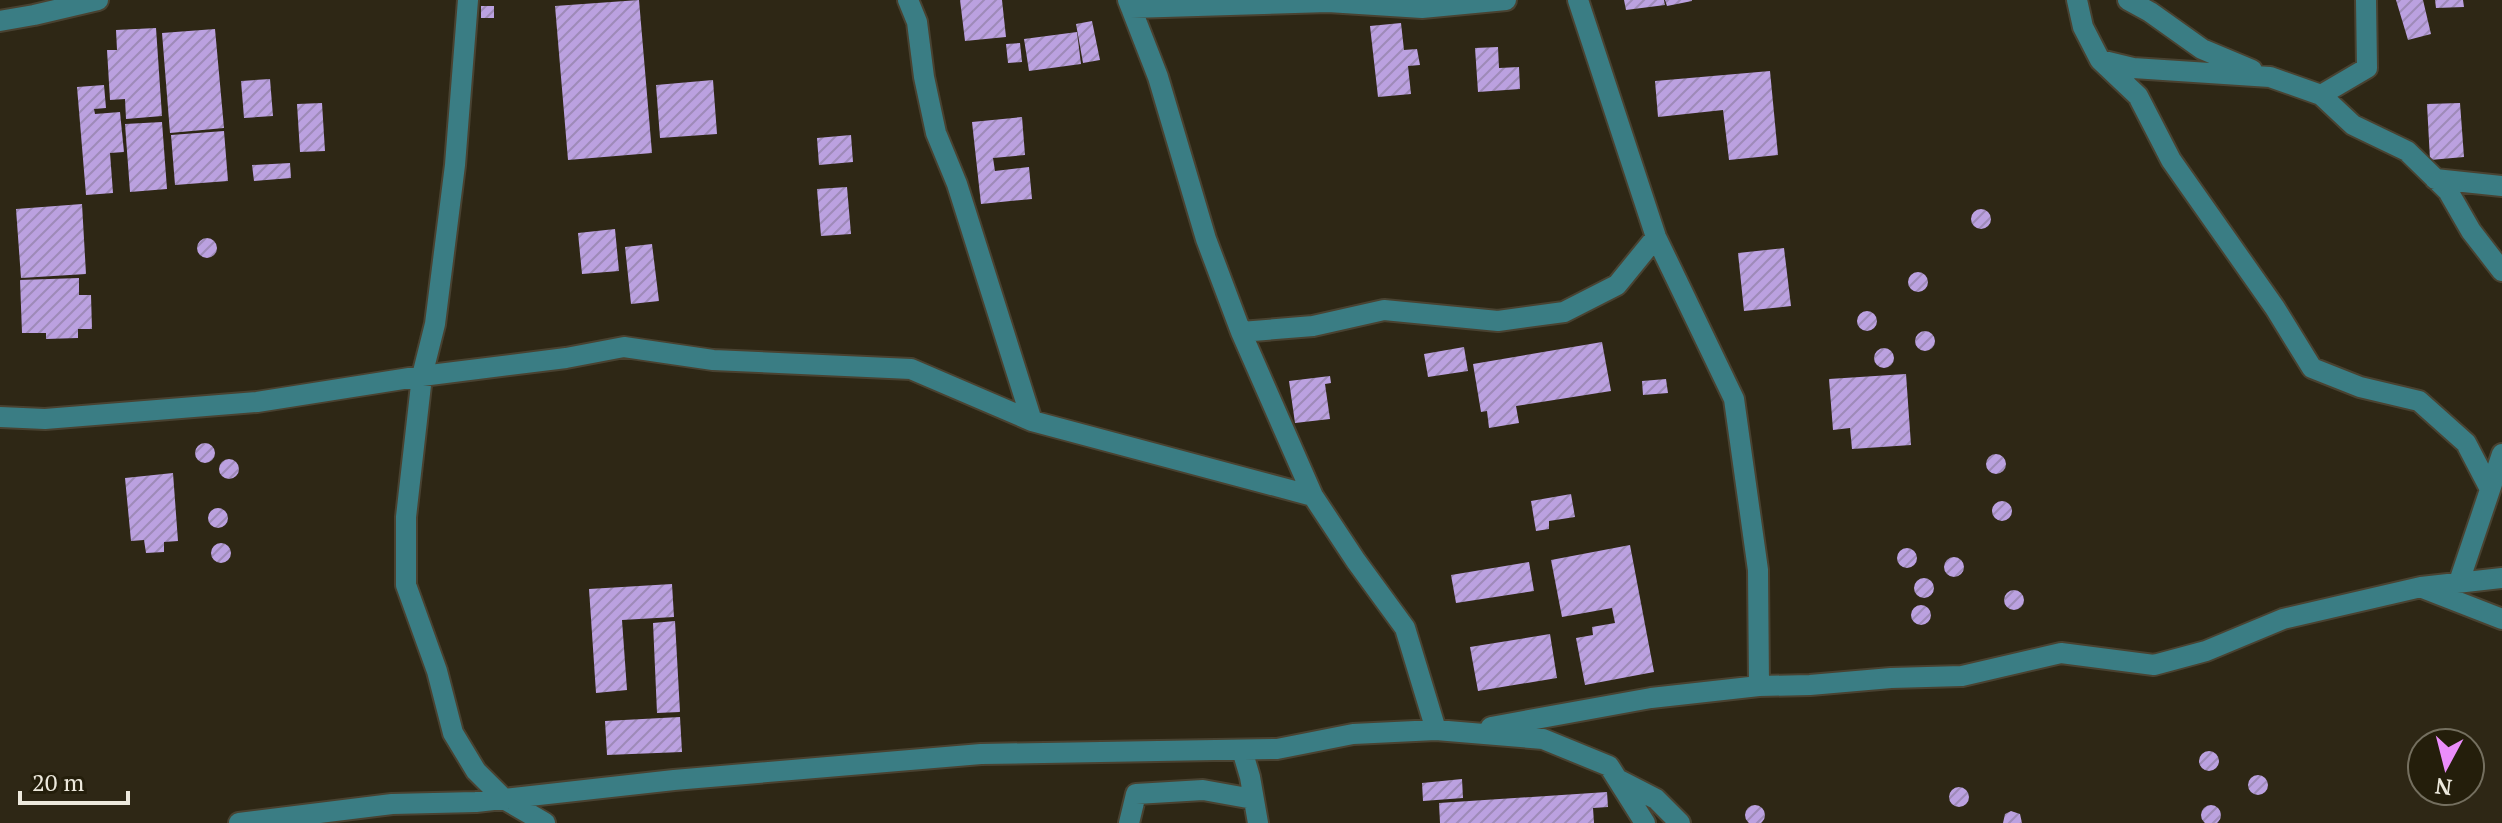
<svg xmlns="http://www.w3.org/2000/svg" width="2502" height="823" font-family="'PT Serif',serif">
	<defs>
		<pattern id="building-hatch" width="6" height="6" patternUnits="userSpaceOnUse" patternTransform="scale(2)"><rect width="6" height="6" fill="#bba1e0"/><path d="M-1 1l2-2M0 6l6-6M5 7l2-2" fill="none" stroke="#9e8ab8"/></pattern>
	</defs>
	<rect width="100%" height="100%" fill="#2e2715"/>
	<path fill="url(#building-hatch)" d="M639,0L652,153L568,160L555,6Z
		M960,0H1002L1006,37L965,41Z
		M1624,0H1664L1665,5L1626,10Z
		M1665,0H1692V1L1667,6Z
		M2396,0H2423L2431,34L2408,40Z
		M2435,0H2463L2464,7L2436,8Z
		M481,6H494V18H481Z
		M1092,21L1100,60L1083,63L1076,24Z
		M1401,23L1404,50L1417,49L1420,65L1408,66L1411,94L1378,97L1370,26Z
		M156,28L162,116L126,119L125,99L110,100L107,50H117L116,30Z
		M215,29L224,128L170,133L162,33Z
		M1077,32L1081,64L1029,71L1024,39Z
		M1020,43L1022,62L1008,63L1006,44Z
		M1498,47L1499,68L1519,67L1520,89L1478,92L1475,48Z
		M1770,71L1778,155L1729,160L1723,110L1658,117L1655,81Z
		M270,79L273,116L244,118L241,81Z
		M713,80L717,134L660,138L656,85Z
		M104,85L106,108L94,109L95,114L120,112L124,152L110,153L113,193L86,195L77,87Z
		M322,103L325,151L300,152L297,104Z
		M2460,103L2464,157L2430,160L2427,104Z
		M1022,117L1025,155L993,158L995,171L1029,167L1032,199L981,204L972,122Z
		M162,122L167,189L130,192L125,124Z
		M224,131L228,181L175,185L171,135Z
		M851,135L853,162L819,165L817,138Z
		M290,163L291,178L254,181L252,165Z
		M847,187L851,234L821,236L817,189Z
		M82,204L86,274L21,278L16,209Z
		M1971 219a10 10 0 1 1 20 0a10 10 0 1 1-20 0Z
		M615,229L619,271L582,274L578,233Z
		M197 248a10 10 0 1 1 20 0a10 10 0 1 1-20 0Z
		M652,244L659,301L631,304L625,247Z
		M1784,248L1791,306L1744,311L1738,253Z
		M1908 282a10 10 0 1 1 20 0a10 10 0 1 1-20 0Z
		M79,278V295H91L92,329H78V338L46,339V333H22L20,280Z
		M1857 321a10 10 0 1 1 20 0a10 10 0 1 1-20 0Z
		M1915 341a10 10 0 1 1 20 0a10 10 0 1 1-20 0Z
		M1602,342L1611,391L1516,406L1519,423L1489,428L1487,411L1481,412L1473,364Z
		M1464,347L1468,371L1428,377L1424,354Z
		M1874 358a10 10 0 1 1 20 0a10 10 0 1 1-20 0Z
		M1906,374L1911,445L1852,449L1850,428L1833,430L1829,379Z
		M1330,376L1331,383L1325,384L1330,419L1295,423L1289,381Z
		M1666,379L1668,393L1643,395L1642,381Z
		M195 453a10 10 0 1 1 20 0a10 10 0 1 1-20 0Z
		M1986 464a10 10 0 1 1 20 0a10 10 0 1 1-20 0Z
		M219 469a10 10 0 1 1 20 0a10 10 0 1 1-20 0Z
		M173,473L178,541L164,542V552L146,553L144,540L131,541L125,478Z
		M1571,494L1575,517L1549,521V529L1536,531L1531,501Z
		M1992 511a10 10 0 1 1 20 0a10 10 0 1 1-20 0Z
		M208 518a10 10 0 1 1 20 0a10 10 0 1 1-20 0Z
		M211 553a10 10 0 1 1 20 0a10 10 0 1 1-20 0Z
		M1630,545L1654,672L1585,685L1576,638L1593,635L1592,627L1615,623L1612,608L1562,617L1551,560Z
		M1897 558a10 10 0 1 1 20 0a10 10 0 1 1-20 0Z
		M1944 567a10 10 0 1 1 20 0a10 10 0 1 1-20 0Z
		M1529,562L1534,591L1456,603L1451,575Z
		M1914 588a10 10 0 1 1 20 0a10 10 0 1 1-20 0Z
		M672,584L674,617L622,620L627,690L596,693L589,589Z
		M2004 600a10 10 0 1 1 20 0a10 10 0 1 1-20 0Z
		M1911 615a10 10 0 1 1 20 0a10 10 0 1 1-20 0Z
		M675,621L680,712L657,713L653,623Z
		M1550,634L1557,678L1478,691L1470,647Z
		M680,717L682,752L607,755L605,721Z
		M2199 761a10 10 0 1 1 20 0a10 10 0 1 1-20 0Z
		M2248 785a10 10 0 1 1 20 0a10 10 0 1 1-20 0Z
		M1462,779L1463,798L1423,801L1422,783Z
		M1949 797a10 10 0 1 1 20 0a10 10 0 1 1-20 0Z
		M1607,792L1608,807L1593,808L1594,823H1440L1439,803Z
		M2201 815a10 10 0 1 1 20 0a10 10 0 1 1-20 0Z
		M1745 815a10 10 0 1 1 20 0a10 10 0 1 1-20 0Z
		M2011,811L2020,814L2022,823H2003L2005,814Z"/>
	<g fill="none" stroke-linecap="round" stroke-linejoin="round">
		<g stroke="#494231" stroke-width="24">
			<path id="minor" d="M468,0L455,165L435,324L422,376L406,517V585L437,671L453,733L476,771L504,799L545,823
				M908,0L917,22L924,77L936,133L957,184L1032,421
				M1128,0L1158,77L1206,239L1241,332
				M1578,0L1656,237L1734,399L1758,570L1759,686L1810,685L1891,678L1962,676L2061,653L2154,665L2206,651L2283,619L2421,587L2502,578
				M2077,0L2083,27L2100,60L2133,68L2270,77L2321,95L2353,125L2407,151L2448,191L2471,231L2502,271
				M2128,0L2150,12L2202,49L2252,70
				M1131,8L1328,2L1422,8L1506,0
				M0,21L34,15L98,0
				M2100,60L2138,96L2171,160L2275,308L2312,368L2360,387L2419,401L2466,443L2490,489
				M2321,95L2367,68L2366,0
				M2435,179L2502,186
				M0,417L45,419L257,402L422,376L566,358L624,347L713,360L911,369L1032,421L1313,496L1241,332L1313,326L1384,310L1498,321L1564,312L1617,285L1656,237
				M1313,496L1356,561L1405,628L1436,730
				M2459,582L2502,454
				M2425,589L2502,619
				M1491,727L1651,698L1759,686
				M1242,750L1250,777L1258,823
				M1619,780L1656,799L1680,823
				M239,823L392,804L476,802L674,780L981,754L1277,749L1353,734L1436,730L1543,739L1609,766L1645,823
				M1129,823L1136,794L1203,790L1253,799"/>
		</g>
		<use href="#minor" stroke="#3a7d84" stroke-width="20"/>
	</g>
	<g transform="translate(2446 767) rotate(187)"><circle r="38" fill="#241e0b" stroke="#746f5f" stroke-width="2"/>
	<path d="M0-6L14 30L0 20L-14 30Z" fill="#eb8dfc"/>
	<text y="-12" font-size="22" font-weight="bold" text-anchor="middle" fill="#ede9dd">N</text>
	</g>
	<path d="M20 791v12h108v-12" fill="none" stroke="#ede9dd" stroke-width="4"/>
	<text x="32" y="791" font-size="24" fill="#ede9dd" stroke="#241e0b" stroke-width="6" paint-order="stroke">20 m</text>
</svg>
